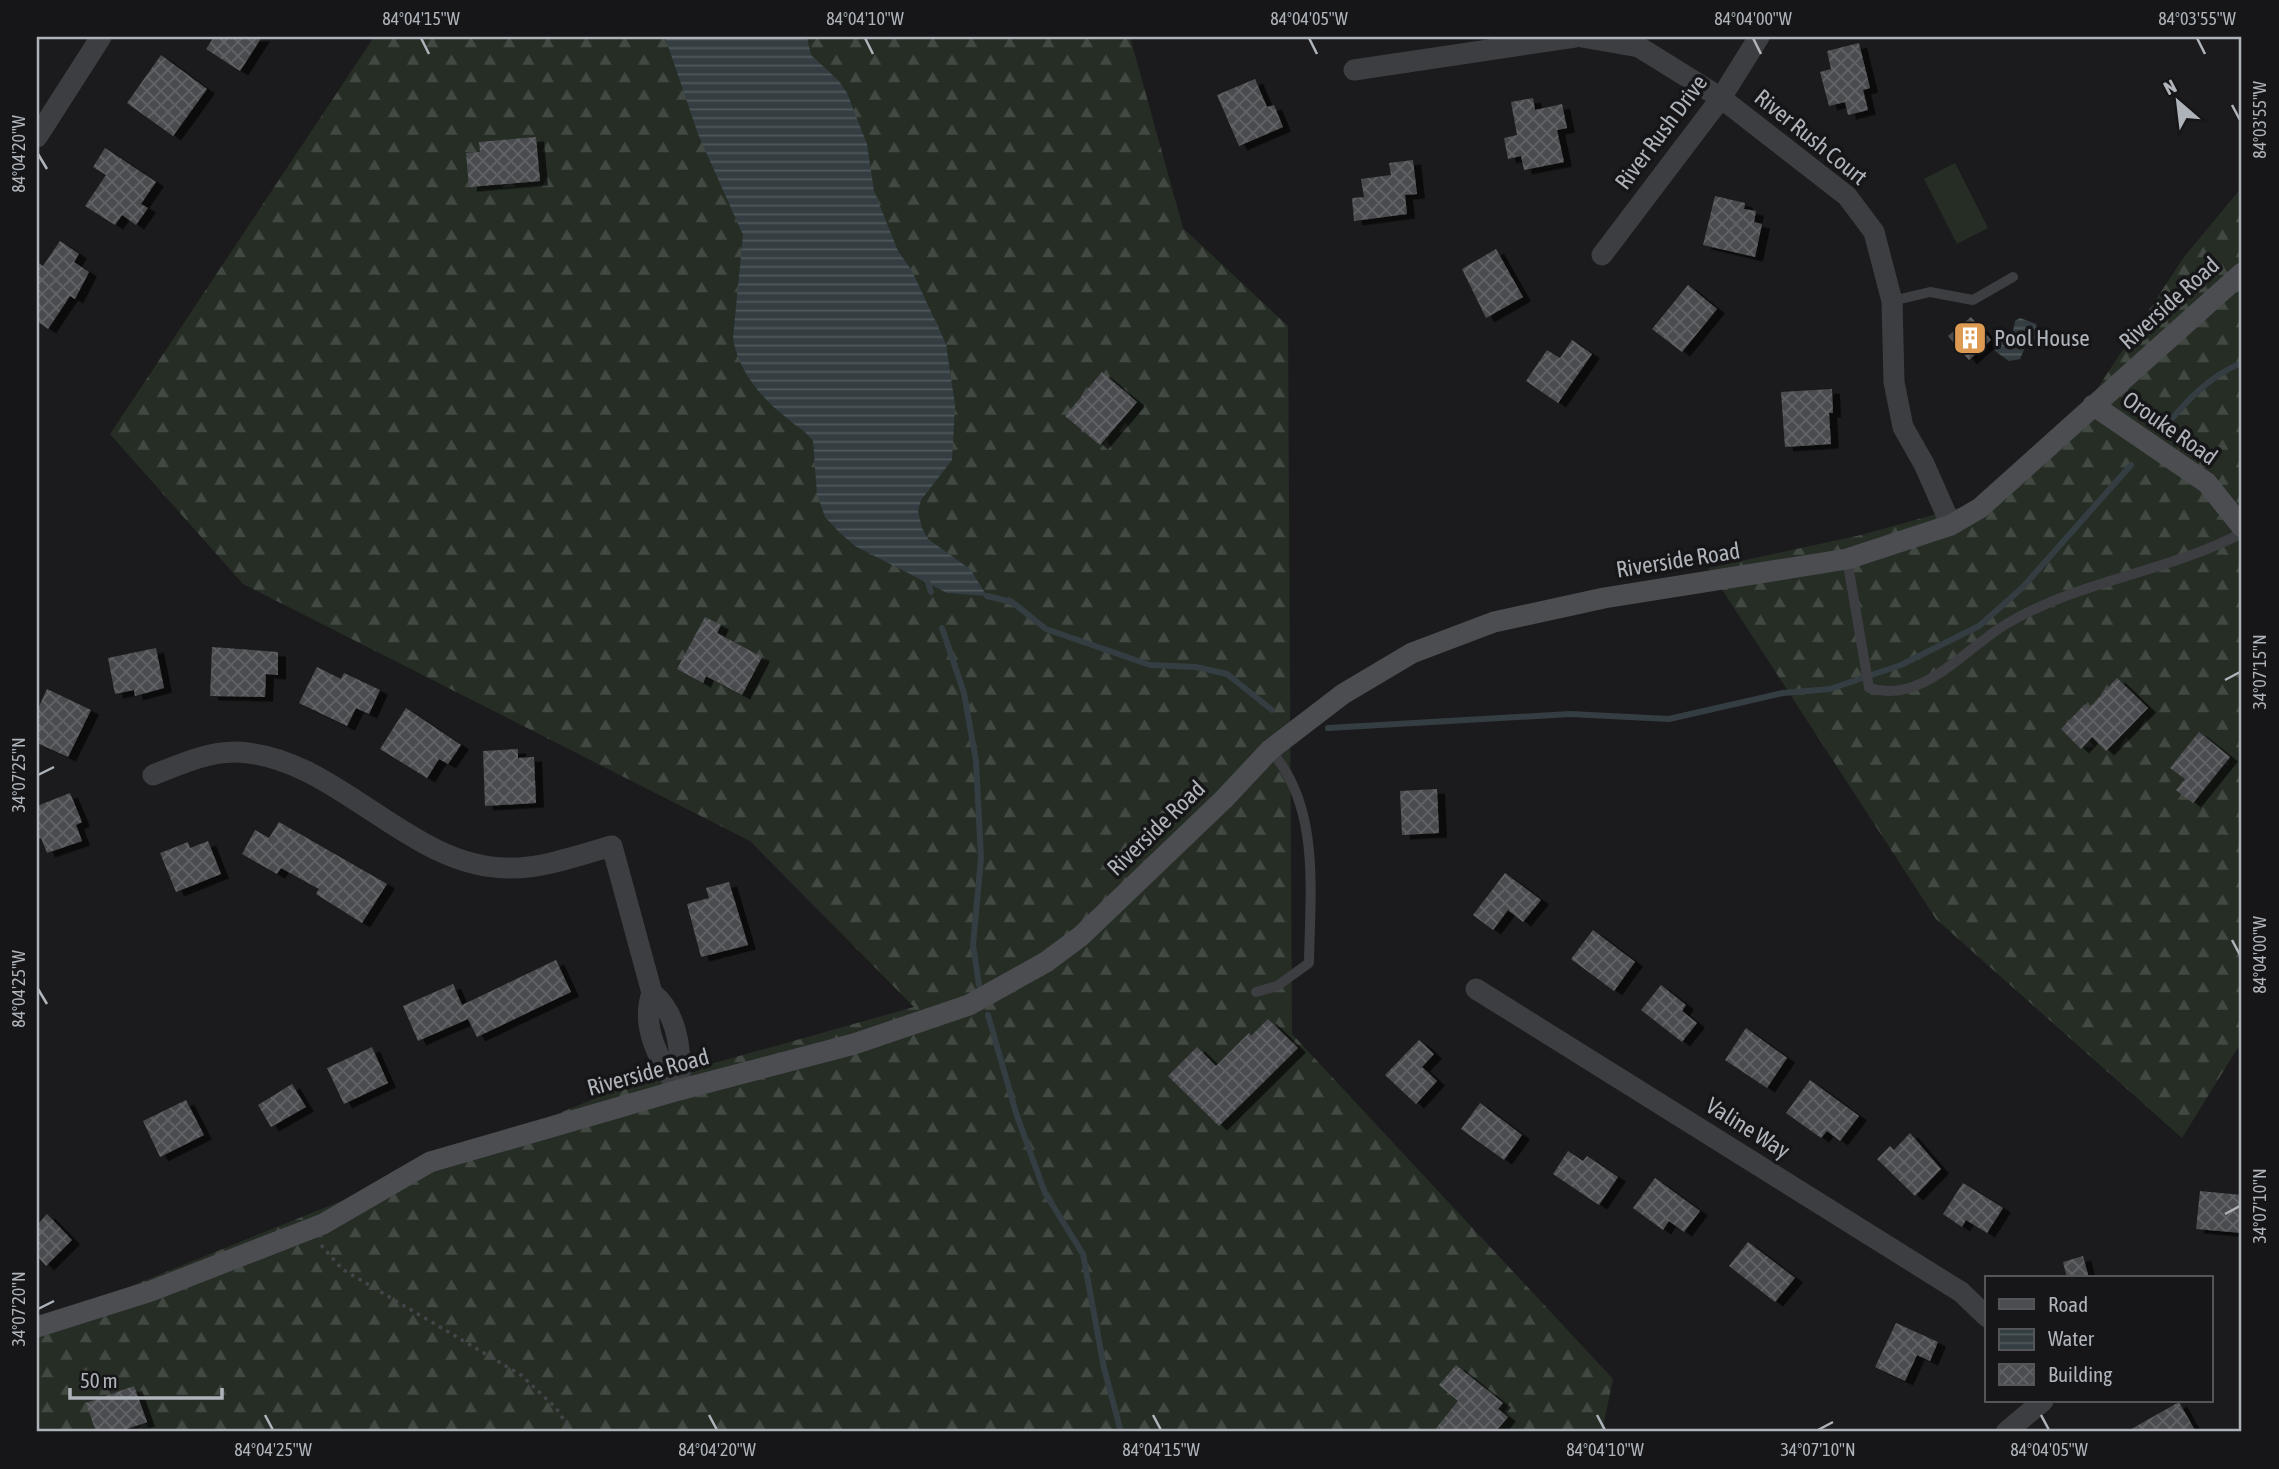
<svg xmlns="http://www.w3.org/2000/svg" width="2279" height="1469" font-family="'Asap Condensed',sans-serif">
	<defs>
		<pattern id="forest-firs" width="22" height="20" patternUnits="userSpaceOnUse" patternTransform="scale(1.75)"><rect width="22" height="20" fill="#252d25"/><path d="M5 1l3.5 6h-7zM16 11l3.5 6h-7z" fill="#424943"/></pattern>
		<pattern id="water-rules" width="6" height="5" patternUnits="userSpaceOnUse" patternTransform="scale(1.75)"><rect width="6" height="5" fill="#343e42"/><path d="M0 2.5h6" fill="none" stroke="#4f585b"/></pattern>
		<pattern id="building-cross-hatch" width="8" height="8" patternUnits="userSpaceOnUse" patternTransform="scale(1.75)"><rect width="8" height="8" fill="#4a4c4f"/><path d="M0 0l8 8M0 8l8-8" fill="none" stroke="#626366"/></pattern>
		<filter id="shadow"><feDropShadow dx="8" dy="4.5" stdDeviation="0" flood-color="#0009"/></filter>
	</defs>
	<rect width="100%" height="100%" fill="#1b1b1d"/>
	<path fill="url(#forest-firs)" d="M374,37H1130L1183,228L1288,326L1292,1034L1613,1379L1602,1432H37V1324L611,1092L914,1007L750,841L243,584L110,434Z
		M2242,187V1041L2182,1138L1936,919L1708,568L1861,535L1980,502L2091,398L2184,257Z"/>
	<path fill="#252d25" d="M1955,163L1988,228L1957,244L1924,179Z"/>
	<path fill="url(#water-rules)" d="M665,37H807L811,55L839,81L847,93L867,144L874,191L898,251L912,271L946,344L955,405L952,460L921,500L918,511L922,528L928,539L970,569L987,596L947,593L855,546L840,533L825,517L817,494L813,441C806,431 797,427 788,419C762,399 738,371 733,338L743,235L698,134Z
		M2020,318L2036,324L2039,338L2026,345L2020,359L2009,361L1995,351L1993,344L2012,335L2015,321Z"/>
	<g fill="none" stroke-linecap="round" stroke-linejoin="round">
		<path stroke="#343e42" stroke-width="6" d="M2162,430C2185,403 2208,376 2242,363
			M928,583L931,592
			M987,596L1012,602L1046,629L1150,665L1196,667L1227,674L1272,710
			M942,628L964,693L976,761L981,858L973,945L979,985
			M1328,728L1570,714L1669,719L1783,693L1830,689L1901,665L1979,626L2022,588L2131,465
			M988,1015L1016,1113L1045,1193L1083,1254L1104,1368L1121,1432"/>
	</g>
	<path fill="url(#building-cross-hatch)" filter="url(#shadow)" d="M214,37H262L240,71L206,49Z
		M1859,43L1870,88L1863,90L1868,110L1848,115L1845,102L1829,106L1820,72L1831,69L1827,51Z
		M161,55L207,89L173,136L127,103Z
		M1255,79L1267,107L1274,105L1283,127L1239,146L1217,95Z
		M1533,98L1535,110L1562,104L1567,128L1557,130L1564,162L1524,170L1521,156L1508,159L1504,138L1517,135L1511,102Z
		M536,137L540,181L469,187L466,153L480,152L479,142Z
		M105,148L156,182L141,204L148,208L136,225L122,215L115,225L85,206L106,175L93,167Z
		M1413,160L1417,194L1405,195L1407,214L1354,221L1352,198L1364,197L1361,179L1391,175L1389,163Z
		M1715,196L1745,203L1744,209L1756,211L1754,222L1762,224L1755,257L1703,245Z
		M60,241L79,254L74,262L89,272L75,299L70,296L48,329L37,321V262L43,266Z
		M1496,249L1523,297L1486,318L1462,269Z
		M1688,285L1717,309L1682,352L1652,329Z
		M1971,317L1991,340L1969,360L1948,336Z
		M1572,340L1592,354L1558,403L1526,381L1547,350L1560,358Z
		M1102,372L1137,402L1100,445L1065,416Z
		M1832,389L1833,413H1829L1831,444L1785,447L1781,392Z
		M705,617L721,625L717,633L762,657L742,695L706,676L703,683L677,669Z
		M212,647L278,652V675L266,674L265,697L210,696Z
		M156,648L164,688L135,696L134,690L115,694L108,658Z
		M317,667L341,679L344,673L380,690L369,714L356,708L347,726L299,703Z
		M2117,678L2148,708L2106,751L2092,737L2081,749L2061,729L2085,704L2089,708Z
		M47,689L91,710L68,757L37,743V711Z
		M406,708L461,745L448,764L439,759L427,778L380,749Z
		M2199,732L2230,757L2193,803L2176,790L2185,779L2170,768Z
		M518,749V758L534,757L536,803L485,806L483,751Z
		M1437,789L1439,833L1402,835L1400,791Z
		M70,793L82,822L76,825L82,841L47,853L41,838L37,839V806Z
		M279,822L387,884L362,923L316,894L319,889L281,868L277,874L242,854L255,830L269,838Z
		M208,841L221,874L176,892L160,853L188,842L190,848Z
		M1505,873L1541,900L1523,922L1508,910L1493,930L1473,915Z
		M729,882L748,945L701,957L687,904L709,898L706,888Z
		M1593,930L1635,962L1614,991L1571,959Z
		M556,960L571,992L477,1037L468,1019L418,1041L403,1006L453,984L462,1005Z
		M1661,985L1686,1005L1682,1011L1697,1023L1682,1042L1641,1010Z
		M1268,1019L1298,1048L1219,1126L1168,1076L1197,1047L1216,1066L1249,1033L1251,1036Z
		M1746,1028L1787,1058L1767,1088L1725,1060Z
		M1419,1040L1434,1054L1422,1067L1437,1081L1416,1104L1385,1075Z
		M372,1047L388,1083L344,1104L327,1068Z
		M1810,1080L1859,1116L1840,1141L1827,1131L1821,1138L1786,1113Z
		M292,1084L306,1107L271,1127L258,1105Z
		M186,1100L204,1135L160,1157L143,1121Z
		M1480,1103L1522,1135L1504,1160L1461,1129Z
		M1910,1133L1941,1169L1915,1196L1877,1159L1890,1146L1894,1150Z
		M1568,1151L1583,1161L1587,1156L1618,1177L1599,1205L1553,1174Z
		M1655,1178L1700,1211L1684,1232L1669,1221L1663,1230L1633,1208Z
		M1963,1183L2003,1208L1987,1233L1966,1220L1962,1227L1943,1214Z
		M2200,1191L2242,1195V1233L2196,1229Z
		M47,1214L72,1240L46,1266L37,1256V1225Z
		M1748,1242L1795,1278L1775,1302L1729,1266Z
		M2083,1256L2089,1278H2067L2063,1262Z
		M1896,1323L1938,1342L1930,1361L1917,1355L1905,1381L1875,1367Z
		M1456,1365L1503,1403L1498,1409L1508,1417L1495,1432H1433L1458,1401L1439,1385Z
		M134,1386L147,1422L118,1432H96L86,1403Z
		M2179,1402L2196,1432H2126Z"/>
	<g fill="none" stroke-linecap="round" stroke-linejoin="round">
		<path stroke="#434548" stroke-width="3.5" stroke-dasharray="3.5 5" stroke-linecap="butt" d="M321,1245L342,1269L521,1375L556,1408L572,1432"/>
		<path stroke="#3d3e41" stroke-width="10" d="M1892,301L1930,292L1973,300L2013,277
			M1847,559L1869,688C1923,705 1966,647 2008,623C2081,580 2168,572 2242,533
			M1256,992L1277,986L1309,963C1310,892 1321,806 1270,750"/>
		<path stroke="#3d3e41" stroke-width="21" d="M1582,37L1639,47L1721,98L1847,196L1874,232L1892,301L1894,382L1903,427L1924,464L1951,525
			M1354,70L1575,37
			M37,137L101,37
			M1602,255L1721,98L1759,37
			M153,775C179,765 206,752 235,752C335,754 407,867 507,868C542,869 579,855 612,846L652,993C640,1027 660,1062 679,1090
			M1476,989L1961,1292L1987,1317
			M652,993C680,1015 682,1057 679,1090
			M2006,1432L2043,1401"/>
		<path stroke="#4b4d51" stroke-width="21" d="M2093,405L2207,483L2242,527
			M37,1327L151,1291L323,1224L430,1162L679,1090L854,1044L969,1005L1046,962L1081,936L1224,799L1270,750L1343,694L1412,653L1494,622L1604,598L1847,559L1951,525L1980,508L2242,273"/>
	</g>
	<path fill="none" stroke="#afb4bb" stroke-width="2.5" d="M421,38L429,54M865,38L873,54M1309,38L1317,54M1753,38L1761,54M2197,38L2205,54M2232,105L2240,120M38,154L47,169M2225,680L2240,672M38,775L54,767M2232,940L2240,955M38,989L47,1004M2225,1214L2240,1206M38,1309L54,1301M265,1415L273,1430M709,1415L717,1430M1153,1415L1161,1430M1597,1415L1605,1430M2041,1415L2049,1430M1818,1430L1833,1422"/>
	<defs>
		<g id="building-square" transform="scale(1.75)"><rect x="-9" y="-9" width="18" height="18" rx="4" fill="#dd9a53" stroke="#161618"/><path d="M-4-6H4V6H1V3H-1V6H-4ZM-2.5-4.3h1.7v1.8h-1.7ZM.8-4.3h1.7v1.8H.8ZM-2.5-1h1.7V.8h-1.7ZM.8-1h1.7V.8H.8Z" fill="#fff"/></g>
	</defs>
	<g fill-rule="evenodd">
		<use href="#building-square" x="1970" y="338"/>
	</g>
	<g text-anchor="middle" stroke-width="7" stroke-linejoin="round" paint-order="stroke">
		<g font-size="23" fill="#afb4bb" stroke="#161618">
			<text transform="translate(1661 132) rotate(-53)" y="8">River Rush Drive</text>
			<text transform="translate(1811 137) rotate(39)" y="8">River Rush Court</text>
			<text transform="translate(2169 303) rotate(-42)" y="8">Riverside Road</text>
			<text transform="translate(2170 428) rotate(35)" y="8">Orouke Road</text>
			<text transform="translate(1678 560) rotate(-9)" y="8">Riverside Road</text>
			<text transform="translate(1156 828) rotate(-44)" y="8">Riverside Road</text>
			<text transform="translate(648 1072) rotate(-15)" y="8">Riverside Road</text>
			<text transform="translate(1748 1128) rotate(32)" y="8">Valine Way</text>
		</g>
		<g font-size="23" fill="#afb4bb" stroke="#161618" text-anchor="start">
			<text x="1994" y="346">Pool House</text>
		</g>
	</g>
	<rect width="2279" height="1469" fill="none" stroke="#161618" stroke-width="77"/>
	<rect x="1985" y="1276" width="228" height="126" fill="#161618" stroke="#535559" stroke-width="2"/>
	<rect x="1999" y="1299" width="35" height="10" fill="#4b4d51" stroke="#535559" stroke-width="2"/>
	<text x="2048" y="1312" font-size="21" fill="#afb4bb">Road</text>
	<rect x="1999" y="1329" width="35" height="21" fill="url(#water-rules)" stroke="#535559" stroke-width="2"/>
	<text x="2048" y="1346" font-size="21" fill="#afb4bb">Water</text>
	<rect x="1999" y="1364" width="35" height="21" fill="url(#building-cross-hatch)" stroke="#535559" stroke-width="2"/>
	<text x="2048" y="1382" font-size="21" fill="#afb4bb">Building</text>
	<g transform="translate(2178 102) rotate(332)" stroke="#161618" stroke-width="5" paint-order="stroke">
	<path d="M0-5L12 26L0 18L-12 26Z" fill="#afb4bb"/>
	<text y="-10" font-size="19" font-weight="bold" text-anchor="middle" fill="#afb4bb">N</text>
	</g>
	<path d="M70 1388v10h152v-10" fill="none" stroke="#afb4bb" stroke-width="3.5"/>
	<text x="80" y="1388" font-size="21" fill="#afb4bb" stroke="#161618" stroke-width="5" paint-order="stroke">50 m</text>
	<rect x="38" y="38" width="2202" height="1392" fill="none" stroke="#afb4bb" stroke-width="2.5"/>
	<g font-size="18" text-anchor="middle" fill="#afb4bb">
		<text x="421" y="25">84°04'15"W</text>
		<text x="865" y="25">84°04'10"W</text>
		<text x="1309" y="25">84°04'05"W</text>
		<text x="1753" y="25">84°04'00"W</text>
		<text x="2197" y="25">84°03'55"W</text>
		<text transform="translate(2260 120) rotate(-90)" y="6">84°03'55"W</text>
		<text transform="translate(19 154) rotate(-90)" y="6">84°04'20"W</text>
		<text transform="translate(2260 672) rotate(-90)" y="6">34°07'15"N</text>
		<text transform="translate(19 775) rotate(-90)" y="6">34°07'25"N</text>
		<text transform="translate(2260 955) rotate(-90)" y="6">84°04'00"W</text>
		<text transform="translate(19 989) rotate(-90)" y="6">84°04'25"W</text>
		<text transform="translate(2260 1206) rotate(-90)" y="6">34°07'10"N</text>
		<text transform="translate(19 1309) rotate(-90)" y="6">34°07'20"N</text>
		<text x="273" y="1456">84°04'25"W</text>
		<text x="717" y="1456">84°04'20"W</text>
		<text x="1161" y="1456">84°04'15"W</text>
		<text x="1605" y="1456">84°04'10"W</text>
		<text x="1818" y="1456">34°07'10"N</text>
		<text x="2049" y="1456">84°04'05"W</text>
	</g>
</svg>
